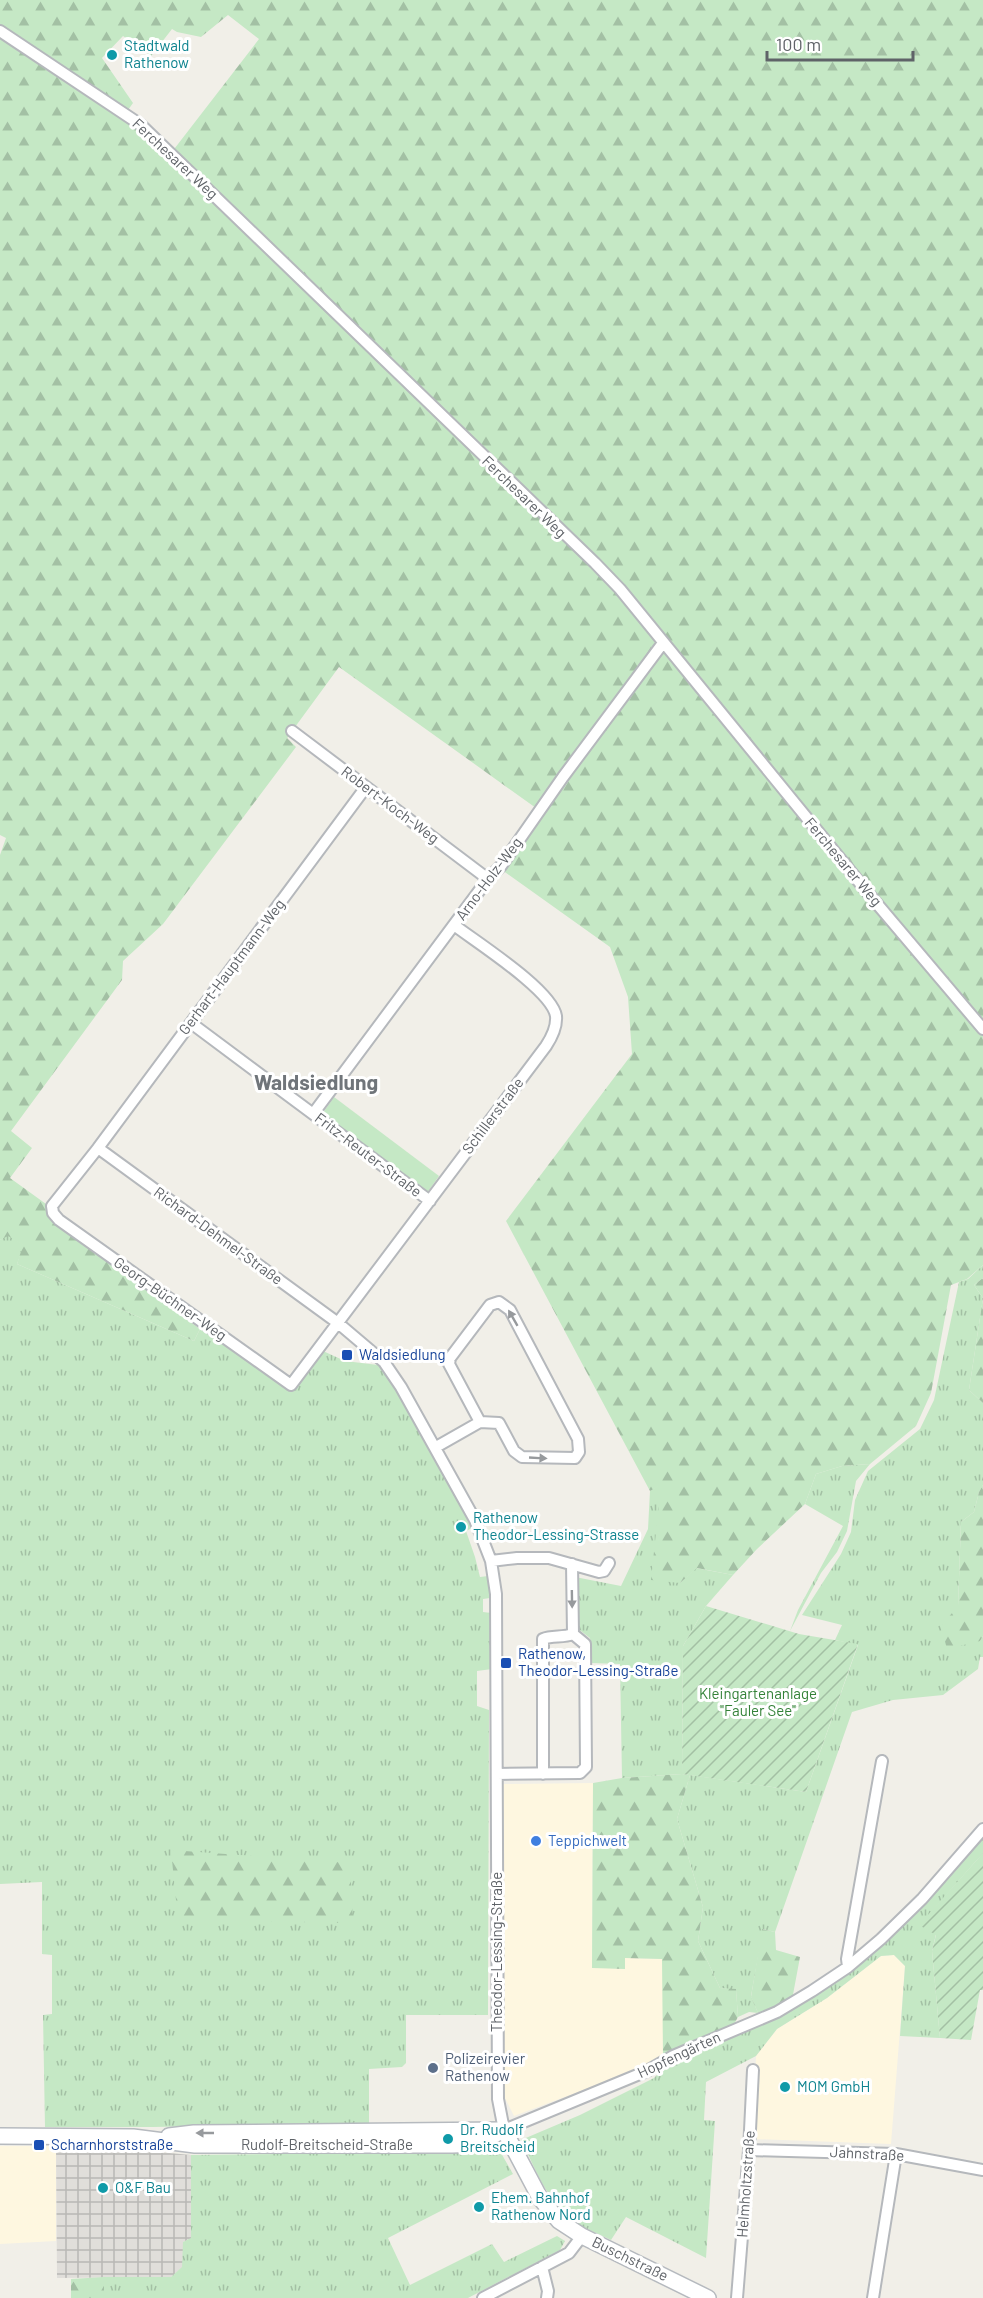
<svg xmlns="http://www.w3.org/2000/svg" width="983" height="2298" font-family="Barlow,sans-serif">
	<defs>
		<pattern id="industrial-grid" width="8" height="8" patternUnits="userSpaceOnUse" patternTransform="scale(1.5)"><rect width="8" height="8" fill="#e0deda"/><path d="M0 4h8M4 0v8" fill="none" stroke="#b9b8b5"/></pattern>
		<pattern id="grass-tufts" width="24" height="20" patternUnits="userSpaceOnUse" patternTransform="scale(1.5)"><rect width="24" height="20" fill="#c5e8c5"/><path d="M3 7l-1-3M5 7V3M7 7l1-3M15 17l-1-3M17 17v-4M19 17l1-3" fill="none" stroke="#a3c0a4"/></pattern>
		<pattern id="forest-firs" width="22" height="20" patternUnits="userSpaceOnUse" patternTransform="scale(1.5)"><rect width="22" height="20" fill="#c5e8c5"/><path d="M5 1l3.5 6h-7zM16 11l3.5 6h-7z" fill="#a3c0a4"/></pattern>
		<pattern id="garden-furrows" width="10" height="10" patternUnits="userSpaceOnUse" patternTransform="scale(1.5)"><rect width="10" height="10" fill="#c5e8c5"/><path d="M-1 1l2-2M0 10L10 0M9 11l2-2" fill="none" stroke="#a3c0a4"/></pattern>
	</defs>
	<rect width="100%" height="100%" fill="#f1efe8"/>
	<path fill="#fef7e0" d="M593,1783L592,1967L625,1969V1958L663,1959V2057L626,2074L514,2116L504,2096L502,1784Z
		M894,1955L905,1966L891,2144L752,2139L756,2056L777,2029L827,1998L881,1956Z
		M0,2146H56V2241L0,2244Z"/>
	<path fill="url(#industrial-grid)" d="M56,2146H93L191,2155V2239L183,2242V2267L171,2277L57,2278Z"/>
	<path fill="url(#grass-tufts)" d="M8,1235L24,1245L17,1264L194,1341L200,1329L287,1388L323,1351L345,1361L378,1365L395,1387L472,1528L466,1531L475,1557L480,1577L488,1576L490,1598L483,1599V1612L491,1613L492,1669L477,1671V1706L489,1710L488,2015H406V2063L402,2067L369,2069V2123L153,2127H45L43,2015L52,2014V1955L42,1954V1882L0,1884V1240Z
		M983,1265V1278L974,1285L983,1298L969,1390L983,1403V1485L979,1492L974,1512L961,1522L958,1606L980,1641L983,1636V1657H980L978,1669L943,1695L893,1700L852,1712L775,1932L763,1929L751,1996L758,2013L749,2012L738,2017L736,1990L720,1988L698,1941L703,1907L677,1819L690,1775L806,1792L858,1645L835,1640L842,1625L802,1615L841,1554L851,1532L855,1500L868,1471L920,1429L934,1400L959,1282L968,1279Z
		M870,1464L856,1481L847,1531L837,1552L821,1573L790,1631L798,1610L843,1526L805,1504L816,1474L842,1466Z
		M661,1484L680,1583L696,1568L733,1575L706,1606L683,1646L682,1774L622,1778L620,1664L591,1663L590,1638L577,1628L575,1577L621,1586L648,1529L650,1491Z
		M983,1834V1853L920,1925L936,1934L932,1951L940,2038L900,2036L905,1966L894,1955L881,1956L827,1998L777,2029L756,2056L706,2082L704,2120L715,2121L706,2258L626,2217L611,2240C599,2234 585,2229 574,2221C547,2203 535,2167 521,2140L580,2115L654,2078L671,2061L845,1973Z
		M474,2152L501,2153L513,2174L388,2238L410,2285L492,2244L504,2262L557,2236L565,2241L560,2250L468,2298H104V2277H171L182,2267L183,2242L191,2238V2155Z"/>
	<path fill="url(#forest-firs)" fill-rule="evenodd" d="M0,0H983V1265L967,1279L951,1285L931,1393L916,1426L870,1464L842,1466L816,1474L805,1504L757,1549L733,1575L697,1568L680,1583L651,1580L661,1485L650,1491L506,1221L632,1054L628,997L610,947L502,870L543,813L339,667L287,738L296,747L163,924L123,961L122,980L11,1131L32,1148L10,1178L46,1204L53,1223L200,1329L194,1341L17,1264L23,1245L8,1236L0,1240V855L6,838L0,835ZM228,15L259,39L168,157L123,117L133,103L102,58L123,36L151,56L172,29L177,32L201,37Z
		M983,1278V1403L969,1390L983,1298L974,1285Z
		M983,1485V1636L980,1641L947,1649L941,1626L958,1606L961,1522L974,1512L979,1492Z
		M682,1774L690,1775L677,1819L703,1907L698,1941L720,1988L736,1989L738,2017L733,2026L669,2052L663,2057L662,1959L625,1958V1969L592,1968L593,1783L622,1778Z
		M171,1850L350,1863L353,1923L178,1920Z
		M762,1929L775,1932L776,1950L800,1957L792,2000L774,2011L758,2013L751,1997Z
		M104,2277V2298H71V2279Z"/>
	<path fill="#c5e8c5" d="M334,1097L439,1176L427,1193L322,1114Z"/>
	<path fill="url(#garden-furrows)" d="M706,1606L799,1634L858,1644L806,1792L682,1774L683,1646Z
		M983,1853V1990H980L971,2040L940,2038L932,1951L936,1935L919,1925Z"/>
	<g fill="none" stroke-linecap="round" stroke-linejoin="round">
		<g stroke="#b5b8bc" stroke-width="14">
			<path id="street" d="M0,31L141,125L595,563L620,589L873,899L983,1029
				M292,731L488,879
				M366,787L98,1148L52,1206L53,1213L59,1220L291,1385L546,1046C552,1037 557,1027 556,1016C552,990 476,942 454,925
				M191,1023L430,1201
				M313,1114L488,879L501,866L563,777L663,643
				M98,1148L338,1323L384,1362L401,1387L475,1520L491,1561L496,1594L498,2099L504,2130L647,2071L673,2056L777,2012L812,1991L848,1967L881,1939L922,1899L983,1829
				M436,1447L480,1422L499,1423L514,1451L522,1457L575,1458L579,1452L578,1439L510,1310L499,1302L490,1305L450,1358L449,1364L480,1422
				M491,1561L517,1558H549L599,1572L604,1571L609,1563
				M497,1774L580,1773L586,1767L585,1644L573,1634L572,1564
				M543,1774V1639C552,1635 563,1638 573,1634
				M848,1967L847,1959L882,1761
				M749,2150L896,2154L983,2170
				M542,2267L548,2291L547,2298
				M483,2298L569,2253L582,2236
				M737,2298L749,2150L753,2070
				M873,2298L896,2154"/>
		</g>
		<g stroke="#b6babf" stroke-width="18">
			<path id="secondary" d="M504,2130L540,2198L559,2221L582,2236L708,2298
				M0,2136L133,2137L195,2145H452L476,2144L504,2130
				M169,2136L194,2133L501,2130"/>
		</g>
		<use href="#street" stroke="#fff" stroke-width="10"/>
		<use href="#secondary" stroke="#fff" stroke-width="15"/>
	</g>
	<defs><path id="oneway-solid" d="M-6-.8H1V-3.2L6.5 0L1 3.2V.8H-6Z" transform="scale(1.5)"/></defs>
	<g fill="#979a9d">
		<use href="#oneway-solid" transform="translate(513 1318) rotate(-120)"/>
		<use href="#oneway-solid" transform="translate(538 1458) rotate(3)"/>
		<use href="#oneway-solid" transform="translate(572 1599) rotate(89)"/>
		<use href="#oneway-solid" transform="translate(205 2133) rotate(180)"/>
	</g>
	<g fill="#0f9aa8" stroke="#fff" stroke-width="2">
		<circle cx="112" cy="55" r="6"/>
		<circle cx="461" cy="1527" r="6"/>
		<circle cx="785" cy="2087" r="6"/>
		<circle cx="448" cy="2139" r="6"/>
		<circle cx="103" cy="2188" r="6"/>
		<circle cx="479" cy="2207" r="6"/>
	</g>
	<g fill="#1a4fb4" stroke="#fff" stroke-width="2">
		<rect x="341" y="1349" width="12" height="12" rx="3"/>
		<rect x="500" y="1657" width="12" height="12" rx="3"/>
		<rect x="33" y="2139" width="12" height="12" rx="3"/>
	</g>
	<circle fill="#3f7fe0" stroke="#fff" stroke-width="2" cx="536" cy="1841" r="6"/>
	<circle fill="#5c6f8a" stroke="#fff" stroke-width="2" cx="433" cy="2068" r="6"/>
	<g text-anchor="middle" stroke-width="6" stroke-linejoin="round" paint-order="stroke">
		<g font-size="15" fill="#0d838f" stroke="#fff" text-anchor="start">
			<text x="124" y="51">Stadtwald<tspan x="124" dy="17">Rathenow</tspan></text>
			<text x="473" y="1523">Rathenow<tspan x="473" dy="17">Theodor-Lessing-Strasse</tspan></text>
			<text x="797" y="2092">MOM GmbH</text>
			<text x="460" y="2135">Dr. Rudolf<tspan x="460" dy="17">Breitscheid</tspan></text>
			<text x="115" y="2193">O&amp;F Bau</text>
			<text x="491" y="2203">Ehem. Bahnhof<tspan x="491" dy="17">Rathenow Nord</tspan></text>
		</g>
		<g font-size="15" fill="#5f6368" stroke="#fff">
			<text transform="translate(175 159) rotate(43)" y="5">Ferchesarer Weg</text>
			<text transform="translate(524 497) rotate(44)" y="5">Ferchesarer Weg</text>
			<text transform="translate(390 805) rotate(37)" y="5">Robert-Koch-Weg</text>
			<text transform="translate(843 862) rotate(50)" y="5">Ferchesarer Weg</text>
			<text transform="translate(489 879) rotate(-53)" y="5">Arno-Holz-Weg</text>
			<text transform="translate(232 967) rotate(-53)" y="5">Gerhart-Hauptmann-Weg</text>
			<text transform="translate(493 1116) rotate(-53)" y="5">Schillerstraße</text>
			<text transform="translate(368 1155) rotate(37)" y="5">Fritz-Reuter-Straße</text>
			<text transform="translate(218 1236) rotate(36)" y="5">Richard-Dehmel-Straße</text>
			<text transform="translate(170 1299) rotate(35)" y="5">Georg-Büchner-Weg</text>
			<text transform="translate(497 1952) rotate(-90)" y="5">Theodor-Lessing-Straße</text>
			<text transform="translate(679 2055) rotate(-25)" y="5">Hopfengärten</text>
			<text x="327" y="2150">Rudolf-Breitscheid-Straße</text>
			<text transform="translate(867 2154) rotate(3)" y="5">Jahnstraße</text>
			<text transform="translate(746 2184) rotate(-86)" y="5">Helmholtzstraße</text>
			<text transform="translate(630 2259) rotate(26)" y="5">Buschstraße</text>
		</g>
		<g font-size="15" fill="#164399" stroke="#fff" text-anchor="start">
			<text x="359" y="1360">Waldsiedlung</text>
			<text x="518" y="1659">Rathenow,<tspan x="518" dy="17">Theodor-Lessing-Straße</tspan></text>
			<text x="51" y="2150">Scharnhorststraße</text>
		</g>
		<g font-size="15" fill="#348238" stroke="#fff">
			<text x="758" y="1699">Kleingartenanlage<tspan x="758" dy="17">"Fauler See"</tspan></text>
		</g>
		<g font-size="15" fill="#366cbe" stroke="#fff" text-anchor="start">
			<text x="548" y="1846">Teppichwelt</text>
		</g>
		<g font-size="15" fill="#4e5e75" stroke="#fff" text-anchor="start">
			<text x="445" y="2064">Polizeirevier<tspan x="445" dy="17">Rathenow</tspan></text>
		</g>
		<g font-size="21" font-weight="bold" fill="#70757a" stroke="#fff">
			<text x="316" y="1090">Waldsiedlung</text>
		</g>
	</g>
	<path d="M767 51v9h146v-9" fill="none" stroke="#5f6368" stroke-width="3"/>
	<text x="776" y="51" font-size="18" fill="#5f6368" stroke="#ffffff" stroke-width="4.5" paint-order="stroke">100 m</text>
</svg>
